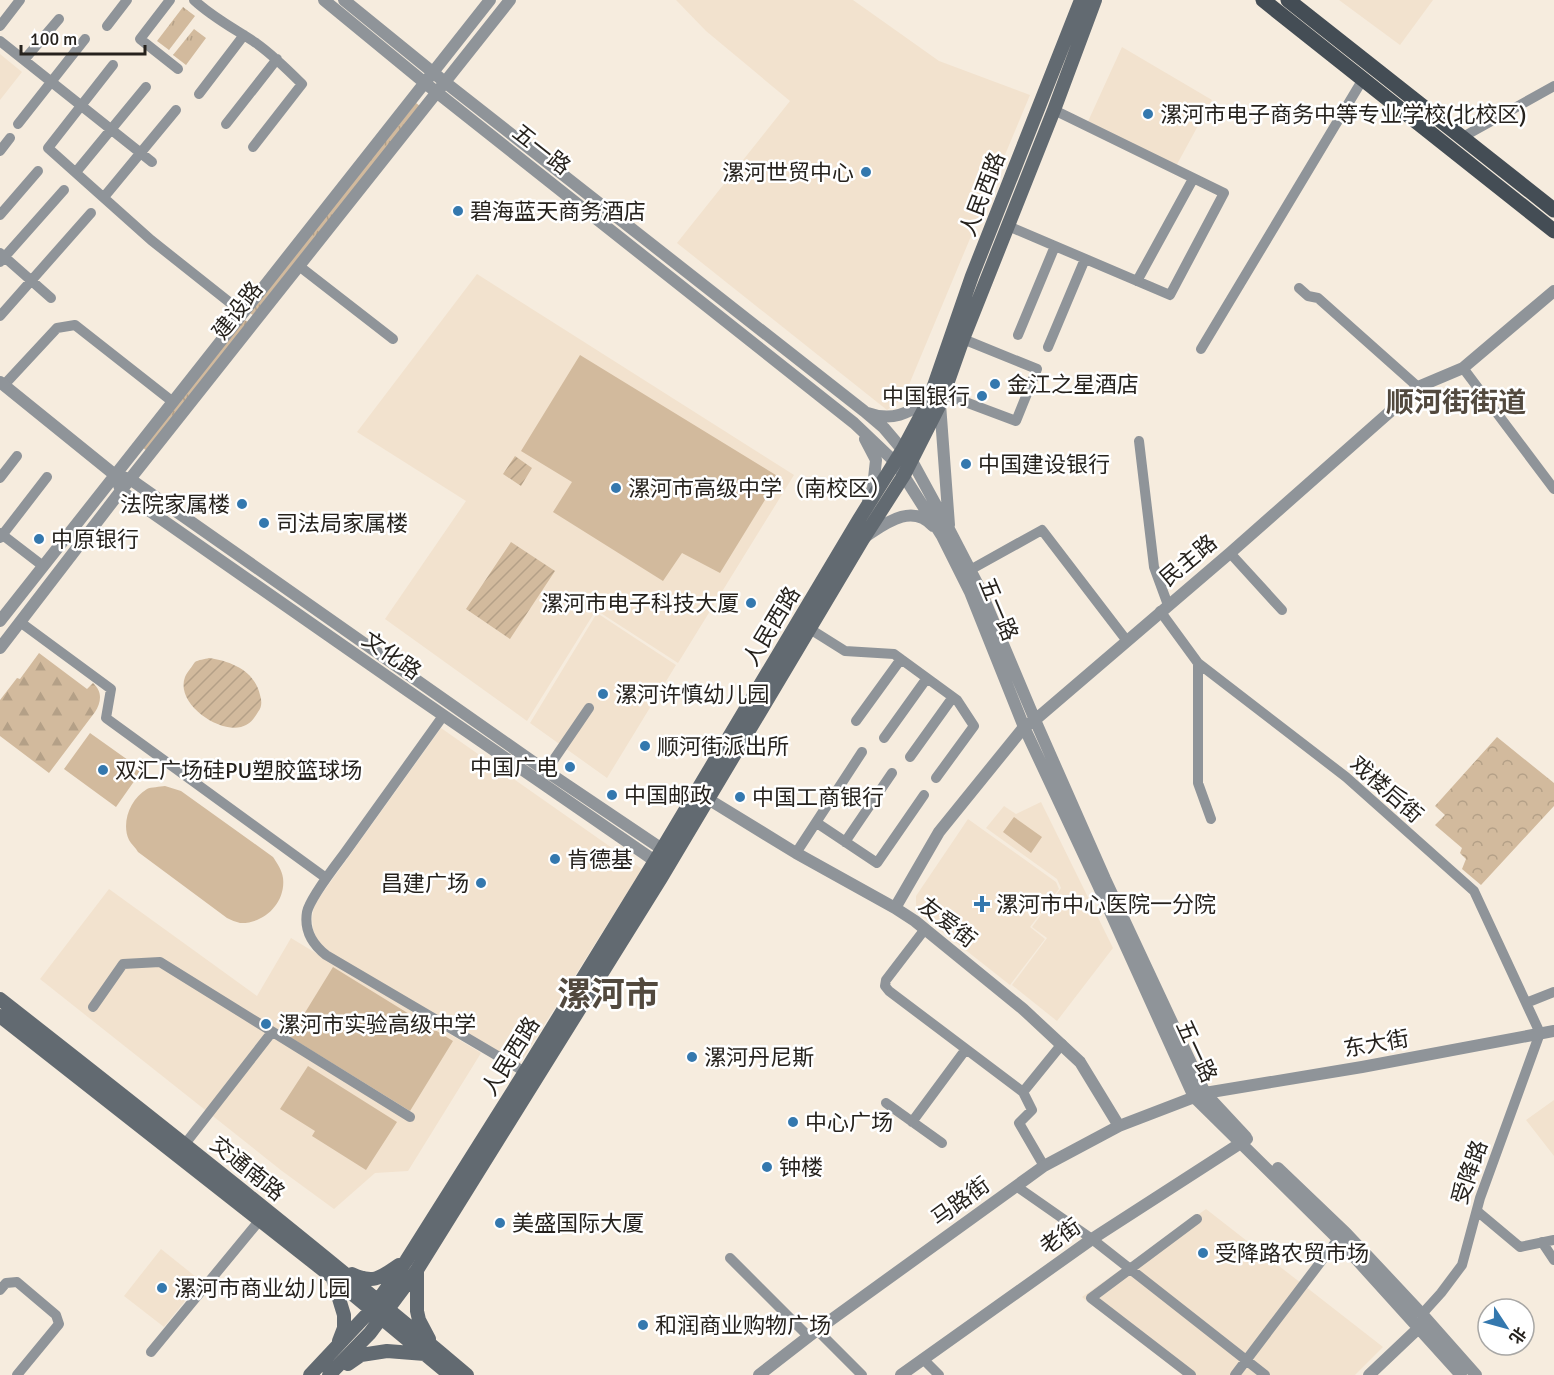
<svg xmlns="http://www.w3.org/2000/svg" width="1554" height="1375" font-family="Signika,'Noto Sans SC',sans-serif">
	<defs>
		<pattern id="grass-tufts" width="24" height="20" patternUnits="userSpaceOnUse" patternTransform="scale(1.5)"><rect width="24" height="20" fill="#d2ba9d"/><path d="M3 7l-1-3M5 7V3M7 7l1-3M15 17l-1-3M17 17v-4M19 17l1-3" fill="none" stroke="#b4a087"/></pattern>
		<pattern id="forest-firs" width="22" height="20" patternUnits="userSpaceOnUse" patternTransform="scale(1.5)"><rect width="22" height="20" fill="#d2ba9d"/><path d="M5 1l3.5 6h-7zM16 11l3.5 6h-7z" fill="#b4a087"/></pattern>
		<pattern id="park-crowns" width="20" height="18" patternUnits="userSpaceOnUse" patternTransform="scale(1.5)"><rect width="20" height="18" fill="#d2ba9d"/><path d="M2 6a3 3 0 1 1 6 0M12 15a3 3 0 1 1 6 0" fill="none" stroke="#b4a087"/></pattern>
		<pattern id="garden-furrows" width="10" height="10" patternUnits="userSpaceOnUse" patternTransform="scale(1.5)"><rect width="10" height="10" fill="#d2ba9d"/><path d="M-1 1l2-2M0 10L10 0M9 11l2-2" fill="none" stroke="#b4a087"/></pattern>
	</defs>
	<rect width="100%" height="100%" fill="#f6ecde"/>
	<path fill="#f2e2ce" d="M676,0H853L939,61L1030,95L903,399L887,410L677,243L790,101L706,31Z
		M1339,0H1433L1400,45Z
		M1122,47L1212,100L1175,168L1085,128Z
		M0,54L22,72L0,100Z
		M477,274L794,475L678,663L596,610L527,721L385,619L466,501L357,432Z
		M597,613L676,665L607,778L530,723Z
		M441,728L642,869L519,1065L323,949L317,940L313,929L312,918L314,906L319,898Z
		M1041,802L1113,948L1057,1021L1012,985L1047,938L1032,927L1061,888L1057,879L986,828L1004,806L1016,814Z
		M968,819L1056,882L1059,889L1030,927L1045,939L1010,985L916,911V896Z
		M109,889L257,996L291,938L481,1053L408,1171L375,1173L334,1209L282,1171L40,979Z
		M1554,1100V1156L1526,1120Z
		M1206,1209L1383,1347L1355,1375H1183L1082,1297Z
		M161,1249L201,1281L164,1327L124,1296Z"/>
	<path fill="url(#grass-tufts)" d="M183,7L195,16L169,50L157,41Z
		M194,29L206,38L186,65L173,55Z
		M416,103L420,106L253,315L248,312Z
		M243,319L248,322L147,451L142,447Z"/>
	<path fill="url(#forest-firs)" d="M39,653L87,689L93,683C103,692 101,702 95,712L49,773L0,736V700L17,678L20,679Z"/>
	<path fill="url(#park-crowns)" d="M1497,737L1554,783V806L1481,885L1462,869L1466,859L1460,853L1462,848L1435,825L1445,815L1435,806Z"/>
	<path fill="url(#garden-furrows)" d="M515,456L532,468L521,486L503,474Z
		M511,542L555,571L510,639L466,609Z
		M209,658C231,661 255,671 260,695C262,701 262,707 258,712C253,720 250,724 241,727C218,733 175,703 185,677C186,674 188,672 190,669C192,667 193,664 195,662C198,660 205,659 209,658Z"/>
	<path fill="#d2ba9d" d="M580,355L779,477L720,573L682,553L663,581L553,512L572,482L521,451Z
		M90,733L142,770L116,807L64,769Z
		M165,786L181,791L273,857C277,863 282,870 283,878C286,902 265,924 240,923C236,922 231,920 227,918L138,852C136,848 131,844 129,840C121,823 130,799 147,789C151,787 160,787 165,786Z
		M1014,817L1042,837L1031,853L1003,832Z
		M333,967L453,1041L410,1111L290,1037Z
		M308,1066L397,1122L366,1170L312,1136L315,1131L280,1109Z"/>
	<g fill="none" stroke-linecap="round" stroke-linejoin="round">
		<path stroke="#8f9499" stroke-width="10" d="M170,0L140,39L178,69
			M194,0C212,17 235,29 256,43C273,55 287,69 302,84L253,147
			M0,26L20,0
			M107,26L127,0
			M0,41L152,162
			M24,60L59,19
			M113,65L48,148L151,240L243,313
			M199,94L244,35
			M18,124L85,39
			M226,124L277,59
			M1461,138L1554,86
			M0,151L10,138
			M76,172L146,87
			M104,197L176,110
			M0,215L38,171
			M1008,226L1170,295L1224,193L1054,110
			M0,253L51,298
			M0,262L64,190
			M299,266L393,339
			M1137,281L1193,179
			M1299,288L1308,296L1318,298L1418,387
			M0,316L91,213
			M1018,335L1055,246
			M1048,347L1085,259
			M1201,349L1363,79
			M1463,368L1554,489
			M4,385L57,328L75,325L173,402
			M944,394L1016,421L1037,369L963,339
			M1139,441L1154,567L1168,605
			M0,478L17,456
			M0,533L43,566
			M0,538L47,477
			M1230,553L1282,610
			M970,570L1042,530L1127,641
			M1160,611L1198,663L1346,777L1474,891L1540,1033L1480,1198L1462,1265L1441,1293L1422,1314
			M20,622L111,689L106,718L326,878
			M810,629L845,651L894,654L957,700L974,726L936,778
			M1198,663V783L1211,819
			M443,716C410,762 377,808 344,854C335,866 310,898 307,912C304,930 312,944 326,955L525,1072
			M856,721L901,659
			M884,738L927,678
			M910,757L953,697
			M546,771L589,708
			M817,823L877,863L924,795
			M845,842L892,773
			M796,853L862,752
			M925,929L886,980L885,986L889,991L1023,1092L1062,1044
			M1526,1003L1554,992
			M93,1007L123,964L160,962L410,1117
			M1023,1092L1032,1110L1019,1123L1044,1166
			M886,1103L942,1143
			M912,1122L966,1049
			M185,1144L272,1032
			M1016,1186L1092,1239L1265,1375
			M1477,1211L1520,1247L1554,1240
			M1542,1242L1554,1260
			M730,1258L809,1337
			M0,1290L6,1283L17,1282L56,1315L59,1324L17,1375
			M817,1330L862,1375
			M151,1352L259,1221
			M923,1359L939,1375
			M1191,1375L1091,1298L1197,1219
			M1235,1375L1338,1239"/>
		<path stroke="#8f9499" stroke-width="12" d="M324,0L425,83L854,423L895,462L942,536L970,592L1024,727L1098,885L1194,1097L1338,1239L1461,1375
			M344,0L446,83L864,411L884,428L912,461L949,529L979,587L1035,720L1105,879L1205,1093L1246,1137
			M0,382L115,475L130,479L546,771L662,849
			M940,404L949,525
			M868,413C892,422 908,413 929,400
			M865,439L876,460L873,488L868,499
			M119,485L121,491L408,691L655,861
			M866,536C886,523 912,503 933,526
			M0,621L490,0
			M0,648L130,479L510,0
			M708,799L796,853L895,908L915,921L1023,1009L1080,1062L1119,1126
			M895,908L939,832L1024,727L1035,720L1230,553L1418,387L1463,368L1554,291
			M1278,1168L1346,1233L1422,1314L1476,1375
			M759,1375L817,1330L1044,1166L1119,1126L1205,1093L1362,1067L1554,1031
			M901,1375L1092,1239L1247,1139
			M1369,1375L1425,1322"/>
		<path stroke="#626a71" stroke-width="14" d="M0,999C157,1122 314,1246 467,1375
			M0,1016L332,1277L450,1375
			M417,1271V1311L419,1320L429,1339
			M352,1274C374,1284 380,1278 399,1265
			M333,1279L344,1315V1328L339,1341
			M348,1364L361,1355L387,1351L425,1354
			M310,1375L372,1309L406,1261L525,1072L655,861L858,521L903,449L929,400L972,276L1081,0
			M329,1375L370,1333L417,1270L661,878L863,539L904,475L940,404L963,339L1054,110L1095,0"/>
		<path stroke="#444d55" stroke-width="15" d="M1263,0L1554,231
			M1288,0L1554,210"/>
	</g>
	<g fill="#3478ae" stroke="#fff" stroke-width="2">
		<circle cx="1148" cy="114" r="6"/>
		<circle cx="866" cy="172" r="6"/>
		<circle cx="458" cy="211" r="6"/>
		<circle cx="995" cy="384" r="6"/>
		<circle cx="982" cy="396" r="6"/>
		<circle cx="966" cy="464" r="6"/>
		<circle cx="616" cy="488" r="6"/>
		<circle cx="242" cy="504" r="6"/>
		<circle cx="264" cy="523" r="6"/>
		<circle cx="39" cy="539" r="6"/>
		<circle cx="751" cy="603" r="6"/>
		<circle cx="603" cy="694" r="6"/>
		<circle cx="645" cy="746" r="6"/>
		<circle cx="570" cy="767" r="6"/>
		<circle cx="103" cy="770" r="6"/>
		<circle cx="612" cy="795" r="6"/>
		<circle cx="740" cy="797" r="6"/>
		<circle cx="555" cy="859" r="6"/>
		<circle cx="481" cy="883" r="6"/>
		<path d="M979 895h6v6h6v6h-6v6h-6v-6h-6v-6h6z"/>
		<circle cx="266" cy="1024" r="6"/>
		<circle cx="692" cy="1057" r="6"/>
		<circle cx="793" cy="1122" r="6"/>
		<circle cx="767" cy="1167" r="6"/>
		<circle cx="500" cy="1223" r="6"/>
		<circle cx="1203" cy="1253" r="6"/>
		<circle cx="162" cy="1288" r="6"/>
		<circle cx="643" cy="1325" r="6"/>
	</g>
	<g text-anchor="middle" stroke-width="5" stroke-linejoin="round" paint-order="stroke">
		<g font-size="22" fill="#26221d" stroke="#fff" text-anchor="start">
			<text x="1160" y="122">漯河市电子商务中等专业学校(北校区)</text>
			<text x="854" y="180" text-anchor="end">漯河世贸中心</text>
			<text x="470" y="219">碧海蓝天商务酒店</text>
			<text x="1007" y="392">金江之星酒店</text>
			<text x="970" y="404" text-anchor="end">中国银行</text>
			<text x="978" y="472">中国建设银行</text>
			<text x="628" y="496">漯河市高级中学（南校区）</text>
			<text x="230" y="512" text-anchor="end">法院家属楼</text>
			<text x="276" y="531">司法局家属楼</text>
			<text x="51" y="547">中原银行</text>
			<text x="739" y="611" text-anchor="end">漯河市电子科技大厦</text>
			<text x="615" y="702">漯河许慎幼儿园</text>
			<text x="657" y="754">顺河街派出所</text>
			<text x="558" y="775" text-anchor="end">中国广电</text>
			<text x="115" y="778">双汇广场硅PU塑胶篮球场</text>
			<text x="624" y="803">中国邮政</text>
			<text x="752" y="805">中国工商银行</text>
			<text x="567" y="867">肯德基</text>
			<text x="469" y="891" text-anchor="end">昌建广场</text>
			<text x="996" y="912">漯河市中心医院一分院</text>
			<text x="278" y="1032">漯河市实验高级中学</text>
			<text x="704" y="1065">漯河丹尼斯</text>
			<text x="805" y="1130">中心广场</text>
			<text x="779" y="1175">钟楼</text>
			<text x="512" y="1231">美盛国际大厦</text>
			<text x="1215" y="1261">受降路农贸市场</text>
			<text x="174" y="1296">漯河市商业幼儿园</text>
			<text x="655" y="1333">和润商业购物广场</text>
		</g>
		<g font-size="22" fill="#26221d" stroke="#fff">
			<text transform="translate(542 149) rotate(38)" y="8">五一路</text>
			<text transform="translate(982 194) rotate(-69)" y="8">人民西路</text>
			<text transform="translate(237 310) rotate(-52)" y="8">建设路</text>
			<text transform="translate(1188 560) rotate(-40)" y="8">民主路</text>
			<text transform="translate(999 609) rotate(67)" y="8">五一路</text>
			<text transform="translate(771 626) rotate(-59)" y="8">人民西路</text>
			<text transform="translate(392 655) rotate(35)" y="8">文化路</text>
			<text transform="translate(1387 789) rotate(41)" y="8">戏楼后街</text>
			<text transform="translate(948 922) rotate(38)" y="8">友爱街</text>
			<text transform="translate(1376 1043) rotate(-10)" y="8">东大街</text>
			<text transform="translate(1197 1051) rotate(65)" y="8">五一路</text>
			<text transform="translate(510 1056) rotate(-58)" y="8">人民西路</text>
			<text transform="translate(248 1168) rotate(39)" y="8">交通南路</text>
			<text transform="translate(1469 1172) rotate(-71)" y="8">受降路</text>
			<text transform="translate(960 1201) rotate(-36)" y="8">马路街</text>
			<text transform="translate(1060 1236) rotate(-35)" y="8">老街</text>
		</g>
		<g font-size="28" font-weight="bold" fill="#52493e" stroke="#fff">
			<text x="1456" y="412">顺河街街道</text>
		</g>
		<g font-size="34" font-weight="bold" fill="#52493e" stroke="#fff">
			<text x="608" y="1006">漯河市</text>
		</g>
	</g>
	<g transform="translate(1506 1327) rotate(126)"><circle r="28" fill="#ffffff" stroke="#a8a7a5" stroke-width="1.5"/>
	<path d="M0-4.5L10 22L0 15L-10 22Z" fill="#3478ae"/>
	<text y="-9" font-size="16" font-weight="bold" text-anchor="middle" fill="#26221d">北</text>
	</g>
	<path d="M21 45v9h124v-9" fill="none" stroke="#26221d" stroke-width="3"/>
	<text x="30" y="45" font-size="18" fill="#26221d" stroke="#ffffff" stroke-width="4.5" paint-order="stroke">100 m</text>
</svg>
